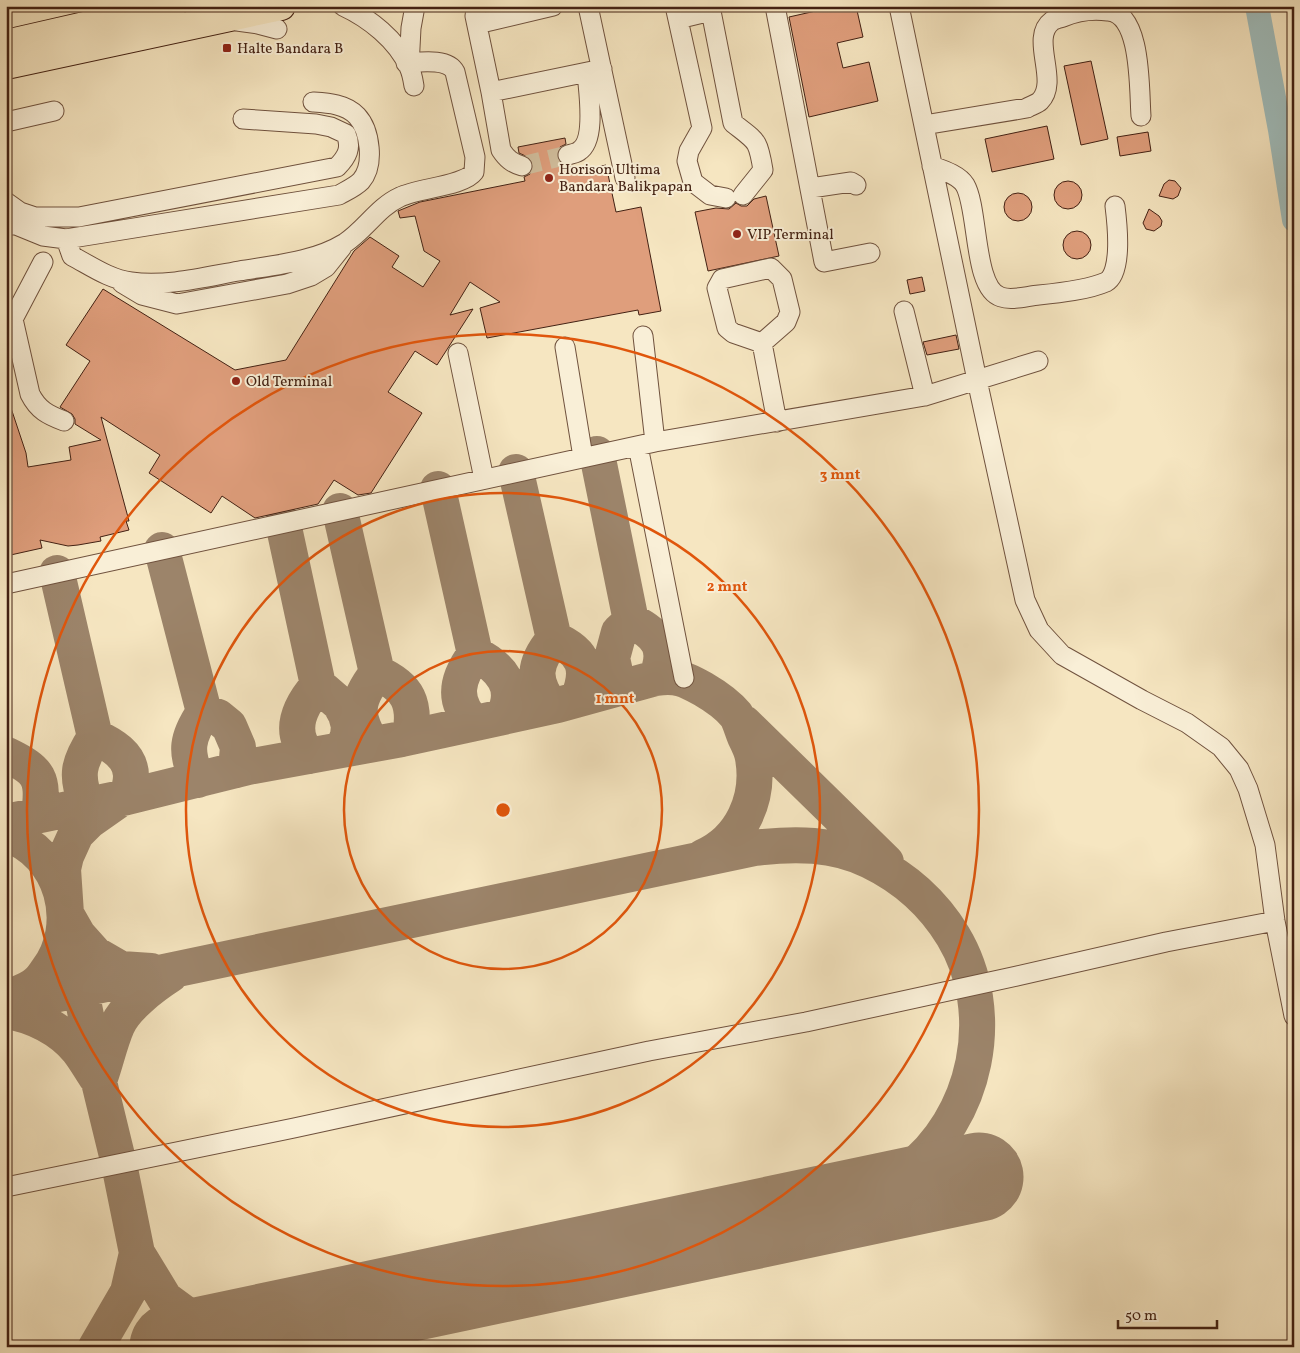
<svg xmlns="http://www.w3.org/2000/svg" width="1300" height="1353" font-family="Vollkorn,serif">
	<rect width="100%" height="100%" fill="#f6e6c1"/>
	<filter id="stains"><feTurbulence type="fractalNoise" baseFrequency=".004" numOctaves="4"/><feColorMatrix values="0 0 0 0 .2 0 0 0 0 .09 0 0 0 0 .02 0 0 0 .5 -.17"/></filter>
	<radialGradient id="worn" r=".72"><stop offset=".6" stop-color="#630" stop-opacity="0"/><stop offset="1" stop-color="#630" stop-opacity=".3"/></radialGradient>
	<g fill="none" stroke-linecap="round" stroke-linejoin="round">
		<path stroke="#a0bdbc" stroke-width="24" d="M1257,6L1280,130L1294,220"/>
		<path stroke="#9c846a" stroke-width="36" d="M597,454L631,621
			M516,472L554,639C533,664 532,680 551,706
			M438,489L475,654
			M340,511L377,673C356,700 354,714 372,744
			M283,523L318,685L340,704L346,715L349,726L348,736L345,743
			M162,550L204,712C187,737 184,752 198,780
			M57,573L95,737C78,763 75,776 87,805
			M631,621C658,634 669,648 656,678
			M554,639C585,652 590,669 578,699
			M475,654C501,667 519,688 503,716
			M377,673C409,687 416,704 410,737
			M623,687L615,672L612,658L619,632L631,621
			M204,712L218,717L229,726L238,747L236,770
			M474,723C451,700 457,678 475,654
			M744,723L886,862
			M95,737C111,744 131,755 131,776C131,783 129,790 127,797
			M7,755C40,771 44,778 39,815
			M309,756C306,752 302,747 300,742C291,721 305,700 318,685
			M116,802L89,821L76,834L66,856L63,869L66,914L78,935L95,954L121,969L151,971
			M6,822L127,797L248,767L402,739L558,705L656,678C677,675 685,679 703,689C715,696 727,704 736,715C740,721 742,730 745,737C748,743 752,751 753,758C760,798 742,840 703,857
			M6,834C63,853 82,925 47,971C44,975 41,980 37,983C29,990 16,994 6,999
			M66,914L99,1082L119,1164L137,1253L165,1299L199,1324L227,1336
			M6,1005L755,848C794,843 834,843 870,861C905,878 933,903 953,936C999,1012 977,1119 906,1172C877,1193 840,1203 806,1214
			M6,1011C33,1015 61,1029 78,1050C85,1059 90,1068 96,1077
			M100,1078C106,1061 110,1042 117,1026C125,1007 153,986 170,975
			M96,1347L128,1292L137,1253"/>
		<path stroke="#9c846a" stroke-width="89" d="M174,1347L979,1177"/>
	</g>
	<path fill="#df9e7c" stroke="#432113" d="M838,6H856L863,37L837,43L843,68L869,62L878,101L809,117L789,17Z
		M1091,61L1108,139L1081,145L1064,66Z
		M1047,126L1054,159L992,172L985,139Z
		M1148,132L1151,151L1120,156L1117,137Z
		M565,138L566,144L560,147L557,153V159L561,163L570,166L572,172L606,165L616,212L641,207L661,311L639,315L638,310L487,338L480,308L500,302L470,282L450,315L473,309L437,365L415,351L388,392L422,413L371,493L358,495L334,480L318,504L255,518L222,496L211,513L149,473L160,455L101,417L129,521H126L129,530L100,537L101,541L78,545L68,546L40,540L42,548L6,556V402H9L26,453L28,467L71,460L69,447L101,440L75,424V419L72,414L60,407L90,361L66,345L103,289L235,370L286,360L354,251L370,237L399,256L392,267L423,287L440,261L424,251L415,216L400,218L398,211L420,202L525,181L524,177L530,174L533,169V164L530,158L519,153L518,147Z
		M1169,180L1175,181L1181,188L1178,196L1173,199L1159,196L1164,184Z
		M1054 195a14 14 0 1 1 28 0a14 14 0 1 1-28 0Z
		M1004 207a14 14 0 1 1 28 0a14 14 0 1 1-28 0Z
		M766,196L779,256L708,271L695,212L716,208L729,209L736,203L741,206H747L754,199Z
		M1149,209L1159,216L1162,221L1161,226L1154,231L1146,229L1143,223Z
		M1063 245a14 14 0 1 1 28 0a14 14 0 1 1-28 0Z
		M922,277L925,291L910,294L907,280Z
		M956,335L959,349L927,355L923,342Z"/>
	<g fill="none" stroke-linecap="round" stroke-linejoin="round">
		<path stroke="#d2bf9e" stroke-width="19" stroke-dasharray="19 9" stroke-linecap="butt" d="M522,166L568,155"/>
		<g stroke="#70523e" stroke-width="21">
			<path id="minor" d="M343,6C369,18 397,40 409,67C412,73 413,80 414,86
				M478,6L476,9L475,16L491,92L602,69
				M588,6L625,178
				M675,6L702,128L689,151L687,161L693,182L710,195L726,198
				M710,6L733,123C757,142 758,139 763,170L743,195
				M775,6L824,262L870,253
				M899,6L977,380L1025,600L1039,630L1062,655L1142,700L1187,723L1221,747L1239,769L1248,789L1265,845L1275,921L1294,1016
				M678,19L711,11
				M237,21L258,24L277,29
				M477,24L553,6
				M409,67L411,28L415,6
				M491,92L501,150C507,159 512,163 522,166
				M6,122L54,111
				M924,125L1027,108C1030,106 1037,104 1040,101C1060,81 1029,38 1052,21C1055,19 1060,18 1063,17C1077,11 1093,9 1108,11C1142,13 1139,90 1141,116
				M568,155C571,154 577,153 579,151C597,140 588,90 587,72
				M932,166C943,170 959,175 965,185C979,209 973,289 1001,297C1012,301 1027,296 1039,295C1059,293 1088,290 1106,282C1123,273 1117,222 1115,206
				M811,188L851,182L856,185
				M6,202L20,212L35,217H79L337,167C347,157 352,148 346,134L331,127L316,124L243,119
				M6,225H16L43,236L66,239L339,195C346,191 355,187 361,181C375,165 370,130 357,116C346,104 328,103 313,102
				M66,239L72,256C91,266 109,279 131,282C166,287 205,277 239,271C275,265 314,262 345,243C365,230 378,207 400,197C418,188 464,186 474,172L475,157L455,72C448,58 421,62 406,63
				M43,262L13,319L30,394C38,410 48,415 64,421
				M122,283L142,295L177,304L287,284L311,276L326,267L342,247
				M904,311L925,396
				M643,336L655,442
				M762,343L733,333L727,328L717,288L722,279L771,268L782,279L790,312L786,322L762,343L777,422
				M565,347L583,457
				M458,353L484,479
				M638,446L684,678
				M6,584L655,442L925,396L1038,361
				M6,1187L294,1128L649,1051L806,1022L1017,976L1166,942L1275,921"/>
		</g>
		<g stroke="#432113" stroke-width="30">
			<path id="highway" d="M6,44L172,6
				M6,65L281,6"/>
		</g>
		<use href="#minor" stroke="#f9efd7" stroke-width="19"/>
		<use href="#highway" stroke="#f6e6c1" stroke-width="28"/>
	</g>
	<g fill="none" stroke="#e0560c" stroke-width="2.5">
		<circle cx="503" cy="810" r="159"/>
		<circle cx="503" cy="810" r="317"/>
		<circle cx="503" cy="810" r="476"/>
	</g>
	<g fill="#8f2418" stroke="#f9efd7" stroke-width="2">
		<rect x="222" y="43" width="10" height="10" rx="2.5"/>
		<circle cx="549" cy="178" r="5"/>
		<circle cx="737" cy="234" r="5"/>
		<circle cx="236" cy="381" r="5"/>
	</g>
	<g text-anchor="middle" stroke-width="4" stroke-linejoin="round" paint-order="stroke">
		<g font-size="15" fill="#432113" stroke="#f9efd7" text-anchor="start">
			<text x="237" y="53">Halte Bandara B</text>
			<text x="559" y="174">Horison Ultima<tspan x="559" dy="17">Bandara Balikpapan</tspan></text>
			<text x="747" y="239">VIP Terminal</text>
			<text x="246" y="386">Old Terminal</text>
		</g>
	</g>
	<circle cx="503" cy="810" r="8" fill="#e0560c" stroke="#f9efd7" stroke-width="2.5"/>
	<g font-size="15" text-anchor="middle" font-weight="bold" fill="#e0560c" stroke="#f9efd7" stroke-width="4" stroke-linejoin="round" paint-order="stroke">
		<text x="840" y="479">3 mnt</text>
		<text x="727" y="591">2 mnt</text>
		<text x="615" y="703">1 mnt</text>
	</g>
	<rect width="1300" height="1353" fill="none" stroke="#f6e6c1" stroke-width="25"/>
	<rect x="8" y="8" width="1285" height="1338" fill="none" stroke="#432113" stroke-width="2.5"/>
	<rect x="12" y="12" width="1275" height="1328" fill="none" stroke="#432113"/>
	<path d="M1118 1320v8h99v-8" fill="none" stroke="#432113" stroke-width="2.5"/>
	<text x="1125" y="1320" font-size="15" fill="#432113" stroke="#f9efd7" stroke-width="4" paint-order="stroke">50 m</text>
	<rect width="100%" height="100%" filter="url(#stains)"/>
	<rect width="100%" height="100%" fill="url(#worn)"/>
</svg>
